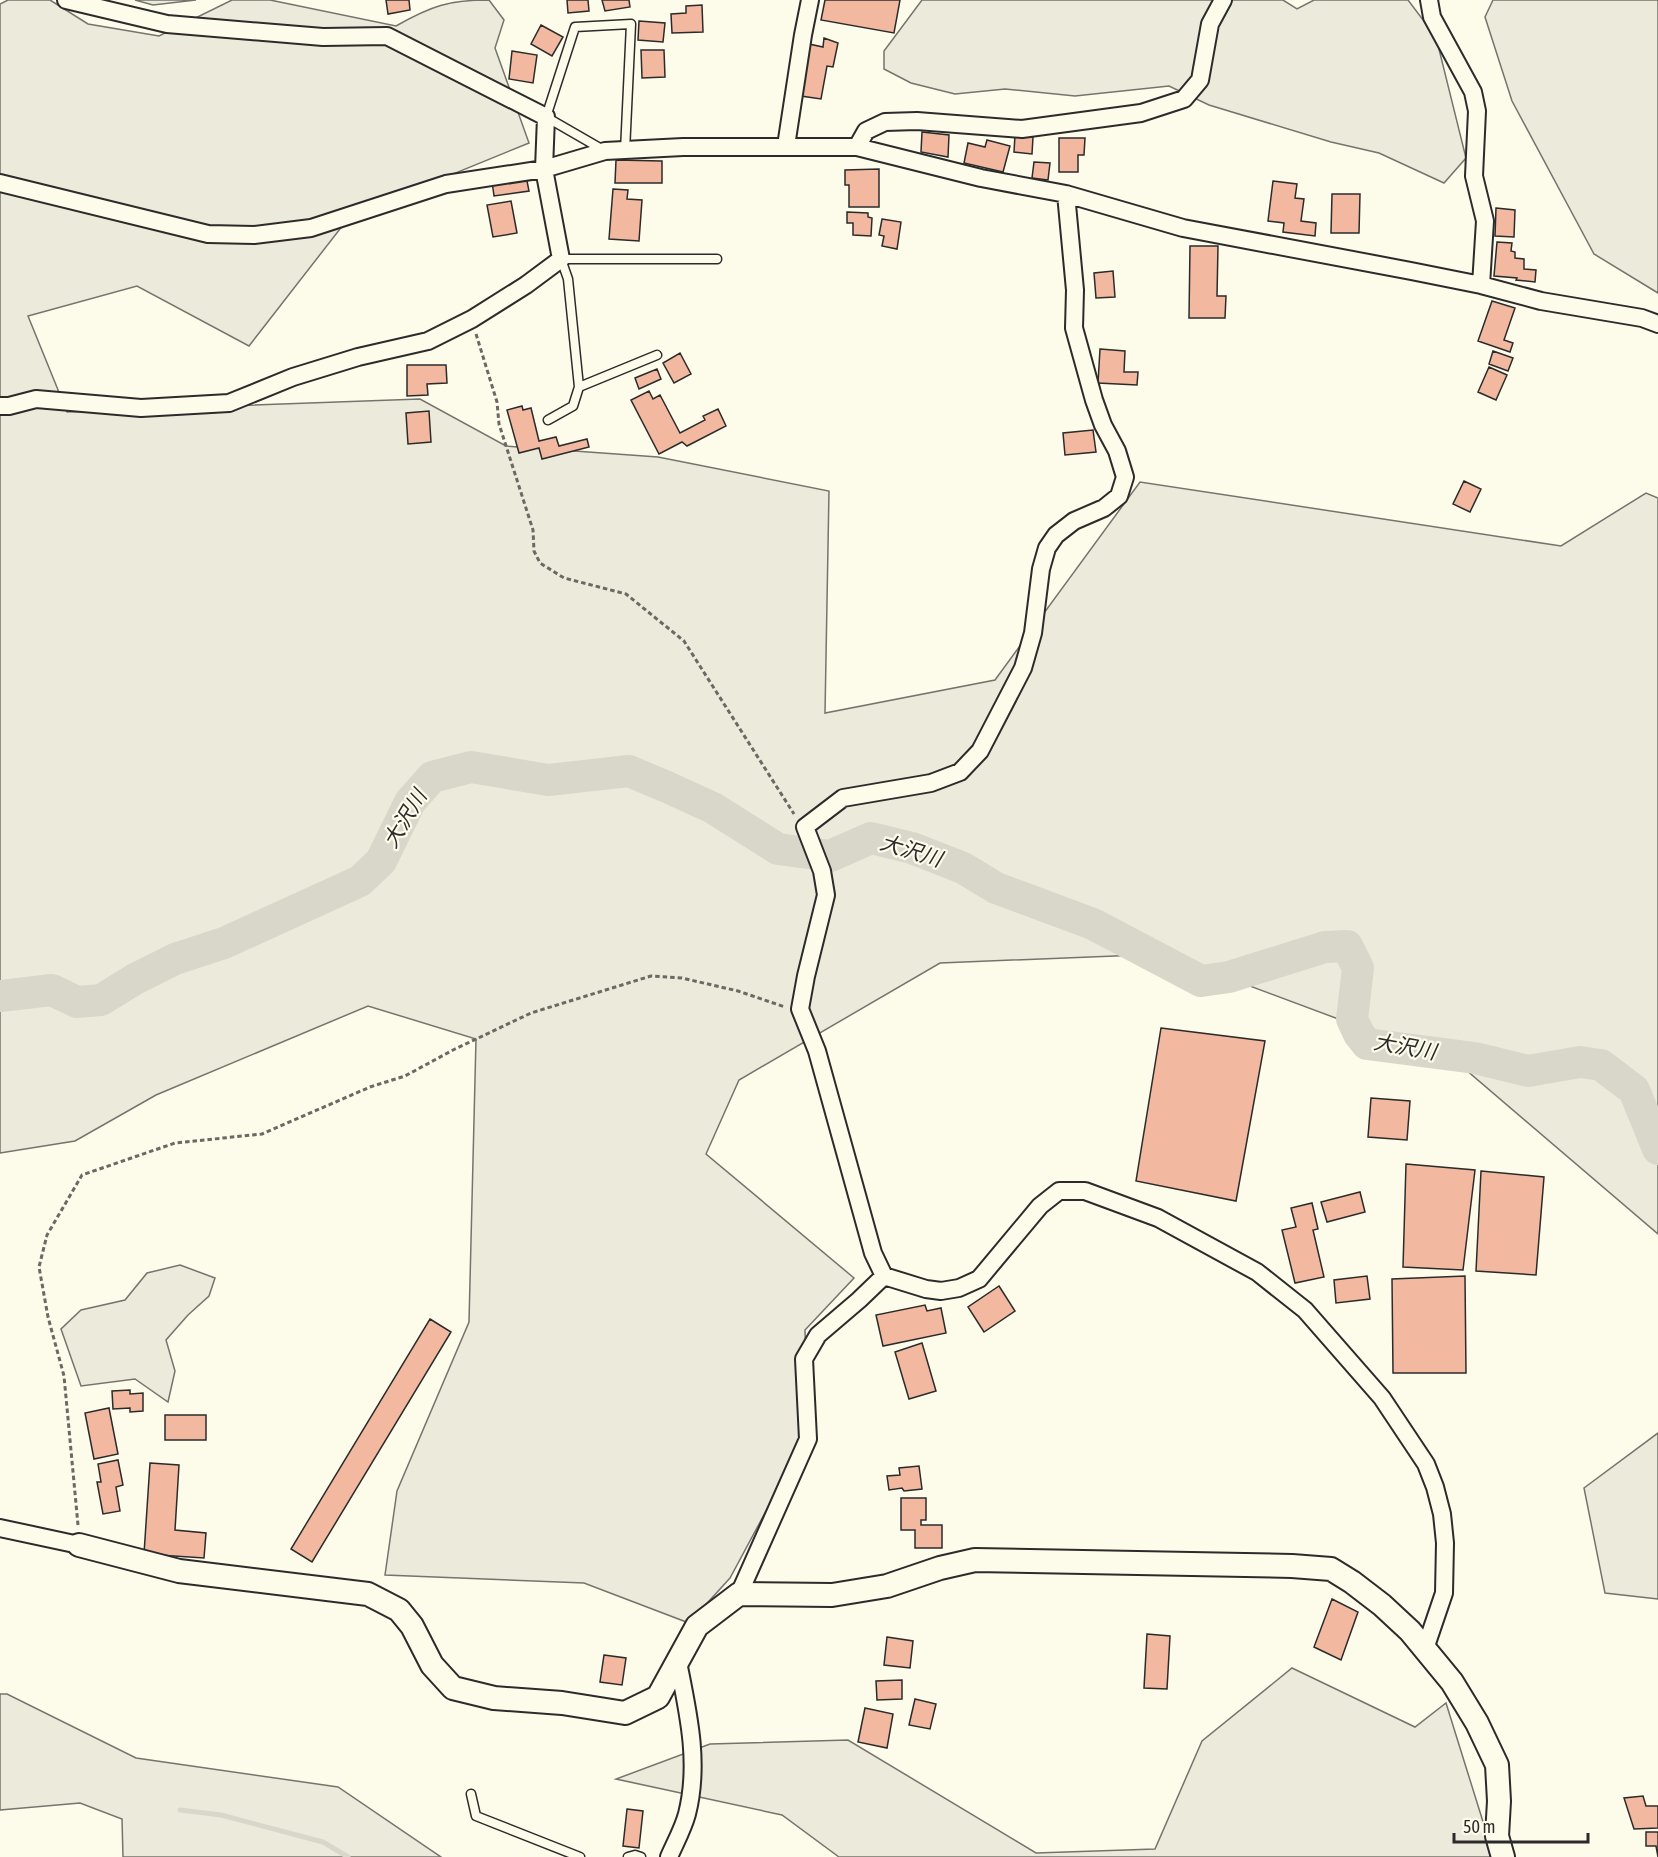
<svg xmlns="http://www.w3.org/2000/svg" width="1658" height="1857" font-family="'Asap Condensed','Noto Sans JP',sans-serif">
	<rect width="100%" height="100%" fill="#fdfbea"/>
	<path fill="#ecebdb" stroke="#74746e" stroke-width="1.5" d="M8,0H50L88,24L159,36L232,0H270L396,26C431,6 449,0 489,0L504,20L495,48L529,143L350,216L249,346L137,286L28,316L67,412L420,399L506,446L658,457L829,491L825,713L995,680L1140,482L1561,546L1646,493L1658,498V1234L1459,1064L1164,954L940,963L739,1080L706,1154L854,1278L805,1330L808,1433L730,1578L689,1623L584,1583L385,1575L397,1491L469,1322L476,1039L368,1006L156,1095L75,1141L0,1153V4Z
		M135,0H196L153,5Z
		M922,0H1283L1297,9L1314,0H1408L1436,37L1466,158L1444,183L1379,153L1331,142L1209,105L1169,86L1075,96L1005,89L955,94L911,83L884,69V51Z
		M1493,0H1658V293L1594,254L1512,101L1485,17Z
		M180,1265L215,1278L209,1296L188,1315L166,1340L175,1371L168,1402L135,1379L81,1386L61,1329L81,1310L125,1300L147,1273Z
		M1658,1433V1599L1605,1593L1584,1488Z
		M1292,1668L1415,1727L1446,1703L1494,1857H839L782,1815L616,1779L710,1744L848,1740L1036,1853L1155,1849L1202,1741Z
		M0,1694H7L136,1758L338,1787L441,1857H123L122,1819L80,1803L0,1810Z"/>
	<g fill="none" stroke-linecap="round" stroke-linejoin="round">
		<path stroke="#d8d7c9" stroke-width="5" d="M180,1810L221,1815L323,1842L348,1857"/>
		<path stroke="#d8d7c9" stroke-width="32" d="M0,996L52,990L77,1002L101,1000L135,979L175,959L224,943L360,881L381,861L410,802L432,777L471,767L548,780L629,771L667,787L713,808L778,849L830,856L871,838L912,848L963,868L996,888L1093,924L1201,981L1229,977L1325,947L1347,946L1358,968L1352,1019L1359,1034L1367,1044L1475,1058L1528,1071L1580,1062L1601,1065L1634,1090L1658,1149"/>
	</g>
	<path fill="#f2b8a0" stroke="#2b2b2b" stroke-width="1.5" d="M386,0H409L410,10L388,14Z
		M567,0H588L589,11L568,13Z
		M602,0H629L630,7L605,11Z
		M825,0H900L894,33L821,20Z
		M702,5L703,32L672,33L671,14L686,13V6Z
		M639,21L665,23L663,42L638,40Z
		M541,25L563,37L552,56L531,44Z
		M824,38L838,43L833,67L827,66L821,99L801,96L809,44L823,47Z
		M641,50H664L665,77L642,78Z
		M512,51L537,55L533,83L509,79Z
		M922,132L949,135L948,157L921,152Z
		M1015,135L1033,137L1032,154L1014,152Z
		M1059,138H1085L1084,155H1078V172H1059Z
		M987,140L1010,146L1003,172L964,163L968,143L985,147Z
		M616,160L662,161V183H615Z
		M1034,162L1050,163L1048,180L1032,178Z
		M879,169V207H849V185H845V170Z
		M526,176L529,191L494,196L492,181Z
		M1273,181L1297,184L1295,198L1304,199L1301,221L1316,223L1315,236L1283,232L1284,223L1268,221Z
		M613,189L628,190L627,199L642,200L639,241L609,239Z
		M1332,194H1360L1359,233H1331Z
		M511,201L517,233L493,237L487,205Z
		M1496,208L1515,210L1514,237L1495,236Z
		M847,212L868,213V217L872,218L871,236L853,235V223H847Z
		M882,219L901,222L897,249L882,246L884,236L879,235Z
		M1497,242L1512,243L1511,251L1515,252V258L1524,259V269L1536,270L1535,282L1516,280L1517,278L1494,276Z
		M1190,246H1218L1217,296H1226L1225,318H1189Z
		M1113,271L1115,297L1096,298L1094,273Z
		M1492,301L1515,308L1504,340L1513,343L1510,352L1478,341Z
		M1100,349L1125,351L1124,372H1138L1137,385L1098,383Z
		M1493,351L1513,358L1508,371L1489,364Z
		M680,353L691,374L674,383L663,363Z
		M407,365H446L447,383L427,384L428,395L407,396Z
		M1489,367L1507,375L1496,400L1478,392Z
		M657,369L661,379L639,389L635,378Z
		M649,391L653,399L660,395L680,433L705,420L703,416L718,409L726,426L687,446L682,442L659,454L631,400Z
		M522,406L523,410L531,408L539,441L556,437L559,446L587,439L589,447L542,459L539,448L519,453L507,410Z
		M429,411L431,442L408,444L406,413Z
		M1093,430L1096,452L1065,455L1063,433Z
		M1464,481L1481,489L1470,512L1453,504Z
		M1161,1028L1265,1041L1236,1201L1136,1181Z
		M1371,1098L1410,1101L1407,1140L1368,1137Z
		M1406,1164L1475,1170L1463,1270L1403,1267Z
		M1481,1171L1544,1177L1536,1275L1476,1271Z
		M1360,1192L1365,1212L1327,1222L1321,1202Z
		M1312,1203L1318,1229L1313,1230L1324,1277L1295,1283L1282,1230L1296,1227L1291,1208Z
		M1367,1276L1370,1299L1336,1303L1334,1280Z
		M1465,1276L1466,1373H1393L1392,1279Z
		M999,1286L1015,1311L984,1332L968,1307Z
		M925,1305L927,1311L941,1308L946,1333L883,1346L876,1315Z
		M430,1319L451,1332L312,1562L291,1549Z
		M922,1343L936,1391L909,1399L895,1352Z
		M130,1390V1394L143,1393V1411L130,1412V1408L113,1409L112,1391Z
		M109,1408L118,1454L94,1459L85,1413Z
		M165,1415H206V1440H165Z
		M118,1460L123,1485L116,1487L120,1511L103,1514L97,1482H101L98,1464Z
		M150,1463L179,1465L175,1530L206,1533L204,1558L144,1554Z
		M919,1466L922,1489L904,1491L902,1488L889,1490L887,1476L900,1475L899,1468Z
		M901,1498H926V1520H921V1525H942V1548H915V1530H901Z
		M1332,1599L1358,1612L1341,1660L1314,1647Z
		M1147,1634L1170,1636L1167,1689L1144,1688Z
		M887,1637L913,1641L910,1668L884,1665Z
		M604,1655L626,1658L622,1685L600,1682Z
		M902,1680V1699L877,1700L876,1681Z
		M915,1699L936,1704L930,1729L909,1725Z
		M865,1708L893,1714L887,1748L858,1742Z
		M1643,1796L1646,1806H1658V1828L1634,1829L1624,1798Z
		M627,1809L643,1811L639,1848L623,1846Z
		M1646,1832H1658V1857L1656,1846H1646Z"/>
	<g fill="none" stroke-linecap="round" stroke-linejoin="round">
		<g stroke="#2b2b2b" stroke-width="11">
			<path id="lane" d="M605,151L546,117L575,27L631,24L625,151
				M579,387L657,355
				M548,420L573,406L579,387L568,279L561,259H717
				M471,1794L476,1816L580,1857
				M628,1857L635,1855L641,1857"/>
		</g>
		<g stroke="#2b2b2b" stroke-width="20">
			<path id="street" d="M1429,0L1432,17L1473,92L1477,111L1474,176L1485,221L1481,285
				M786,146L803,35L810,0
				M857,147L866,131L885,122L917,121L1022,129L1141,113L1184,99L1200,80L1210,24L1223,0
				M0,183L208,234L254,235L311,228L446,184L544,169L605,151L683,147H857L981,178L1066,194L1183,228L1411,271L1481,285L1541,301L1642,318L1658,324
				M1066,194L1075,290L1074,328L1094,400L1103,425L1117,451L1125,477L1119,496L1104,508L1074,521L1056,535L1047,548L1041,569L1033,633L1023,668L980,751L960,772L931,783L843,798L805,827L822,871L826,895L806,976L800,1009L817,1051L873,1253L884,1276L926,1289L941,1291L959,1288L979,1279L1040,1206L1059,1191H1085L1158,1218L1257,1272L1305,1310L1382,1398L1426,1464L1435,1487L1442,1514L1445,1543L1444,1593L1425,1649
				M0,406H9L36,399L141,408L229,403L293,377L358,357L428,341L472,319L526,285L561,259L544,169L546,117L387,36L323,37L167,24L66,0
				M0,1528L79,1545
				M739,1594L808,1439L804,1359L818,1335L859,1300L884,1276
				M669,1857C675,1843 683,1829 687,1814C700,1763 688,1712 678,1662"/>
		</g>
		<g stroke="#2b2b2b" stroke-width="26">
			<path id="secondary" d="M79,1545L179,1571L368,1594L399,1610L412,1626L432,1665L453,1688L494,1698L562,1703L625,1713L658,1697L697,1626L739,1594L832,1595L887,1586L940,1568L975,1560L1292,1566L1331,1569L1352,1582L1382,1605L1410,1631L1452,1682L1477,1723L1497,1765L1499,1801L1497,1836L1503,1857"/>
		</g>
		<path stroke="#6a6964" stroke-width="3" stroke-dasharray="4.5 3" stroke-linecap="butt" d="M476,334L497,402L499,424L533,530L534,551L540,563L564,578L626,594L684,641L794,814
			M78,1525L64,1376L48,1317L39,1267L47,1235L82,1175L175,1143L262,1134L370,1087L405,1076L453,1050L531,1013L651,976L682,978L738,991L785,1007"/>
		<use href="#lane" stroke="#fdfbea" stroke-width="8"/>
		<use href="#street" stroke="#fdfbea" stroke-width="16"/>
		<use href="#secondary" stroke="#fdfbea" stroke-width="22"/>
	</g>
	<g text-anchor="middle" stroke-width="4.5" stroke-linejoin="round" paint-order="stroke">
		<g font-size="21" font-style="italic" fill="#2b2b2b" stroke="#fdfbea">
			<text transform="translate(405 819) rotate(-59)" y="7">大沢川</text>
			<text transform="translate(911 851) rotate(17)" y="7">大沢川</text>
			<text transform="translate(1405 1047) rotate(10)" y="7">大沢川</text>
		</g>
	</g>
	<path d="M1454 1833v9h134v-9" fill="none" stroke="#2b2b2b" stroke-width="3"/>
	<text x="1463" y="1833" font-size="18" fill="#2b2b2b" stroke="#fdfbea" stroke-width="4.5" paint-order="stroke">50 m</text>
</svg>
